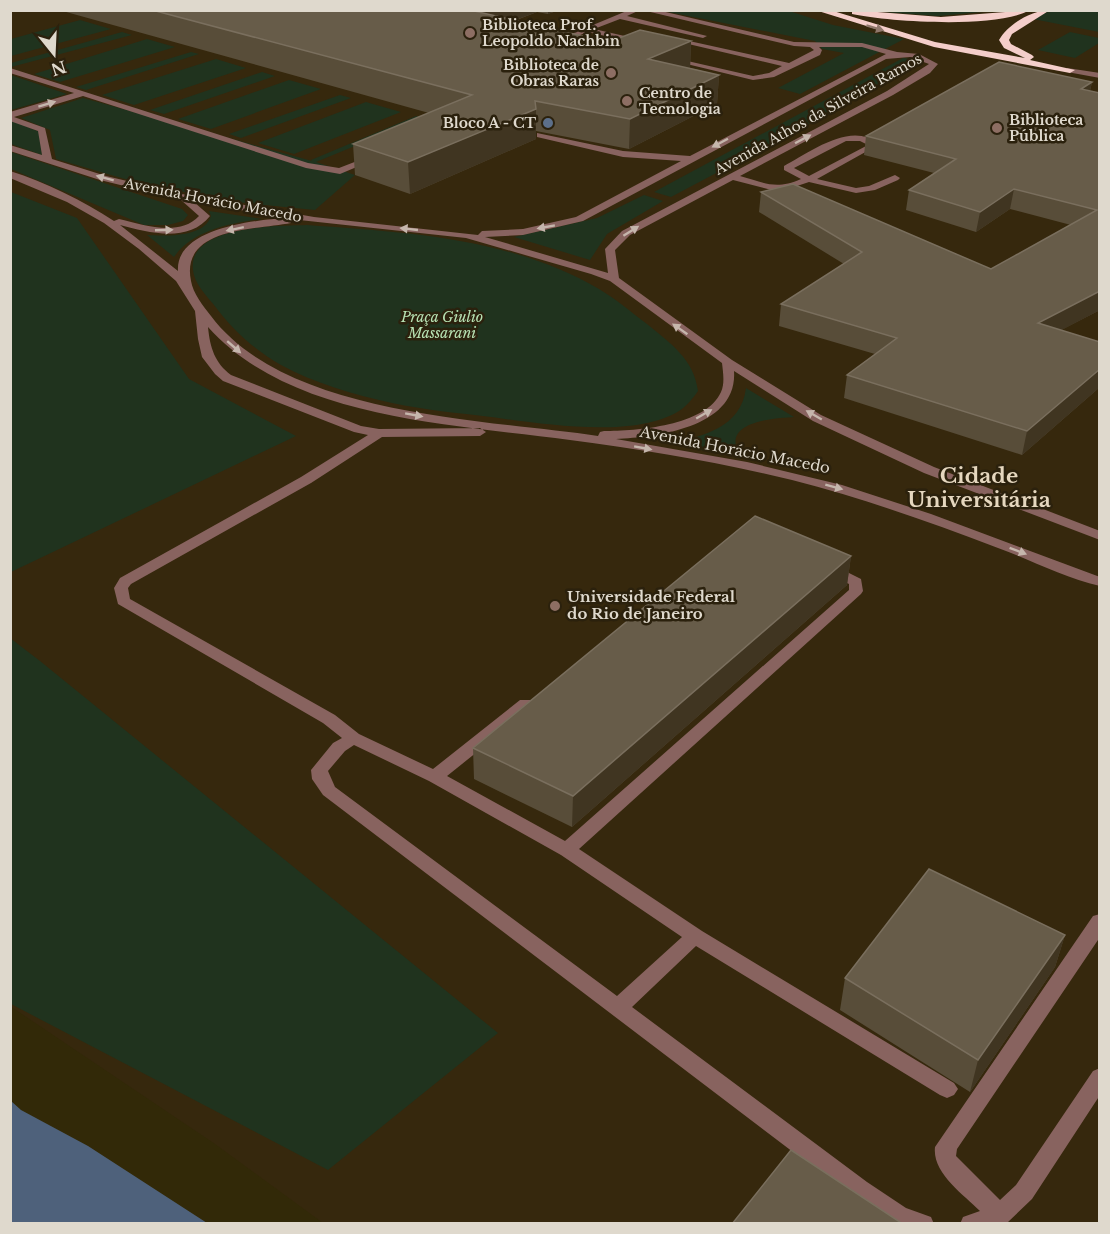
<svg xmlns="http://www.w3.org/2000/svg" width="1110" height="1234" font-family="'Libre Baskerville',serif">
	<rect width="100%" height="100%" fill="#2b210d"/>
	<path fill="#36280d" d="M11,11H1099V1223H207L11,1101V110L66,94L11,75Z"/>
	<path fill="#20331e" d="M663,11H789L833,25L904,39L800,94L778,88L844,53L822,49L815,41Z
		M870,11H994L938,16Z
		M1049,11H1099V32L1033,19Z
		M80,20L111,29L11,56V39Z
		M122,32L132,35L11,67V63Z
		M1070,32L1099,38V43L1075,58L1038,50Z
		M147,39L175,47L60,82L34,74Z
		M191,52L199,54L86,90L76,87Z
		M903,58L921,60L922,64L671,197L654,192Z
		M216,59L246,68L134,105L102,95Z
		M262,72L275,76L164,114L150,110Z
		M11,75L67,94L11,110Z
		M289,80L321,89L211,129L178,119Z
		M340,95L351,98L241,138L229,134Z
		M83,98L312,161L311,160L416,116L423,118L316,162L355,175L315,210L225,201L125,179L56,159L50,130L21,118Z
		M366,102L401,112L294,154L258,143Z
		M11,120L40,132L42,155L11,144Z
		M11,152L182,209L188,215L183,221L168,225H144L11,169Z
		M11,192L77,218L189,379L296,436L11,572Z
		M644,195L663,201L607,234L590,260L514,237L597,218Z
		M209,211L262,219C231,223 193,230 174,257L147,235C165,236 204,238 211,216Z
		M307,225C405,232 513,238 599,289C616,299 631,312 647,324C670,343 694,359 698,391C693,398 687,406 679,411C634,439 542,424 491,417C458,413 425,410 392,403C355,395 314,383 281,365C253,349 233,330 214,305C206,295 194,283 193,270C187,225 279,226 307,225Z
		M746,388L794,417C779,418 730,420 736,446C737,450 741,455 743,458L669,444C703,436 741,428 746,388Z
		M10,638L40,661L498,1033L328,1170L11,1004Z"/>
	<path fill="#322908" d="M10,1006L215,1144L323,1223H154L11,1108Z"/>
	<path fill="#4e617b" d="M11,1101L21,1110L88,1146L207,1223H11Z"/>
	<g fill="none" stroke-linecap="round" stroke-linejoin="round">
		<path fill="#88635f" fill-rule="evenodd" d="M629,10H640L627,16L707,36L703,38L620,19L594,29L642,40V44L587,32L578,36L591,39V43L573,41L569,35Z
			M642,10H657L794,42L862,43L897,52L919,54L938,64L930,73L893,95L740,176C765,183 776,190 801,179L784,170V166C808,153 854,119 878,145L817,179L856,188L869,186L895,175L900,178L898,180L875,190L856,193L809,182L779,192L733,180L630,235L615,250L619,278L732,360L821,415L934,467L1100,531V540L924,473L813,421L734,371C738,427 658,437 616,439L747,462L842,485L931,514L1100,577V586C1065,578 1031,560 998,548C930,522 862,498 792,480C719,462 644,450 570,440C454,424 291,420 208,327C210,348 215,363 231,375L361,426L379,429L480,428L486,432L480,436L382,437L311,483L131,584L128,588L130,599L335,715L359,734L433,769L520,700H532L534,704L532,708L447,776L565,841L849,590V584L825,572L823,569L825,566H835L861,579L863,591L861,594L579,849L702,931L954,1083L958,1089L954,1095L947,1098L940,1095L696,946L632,1007L867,1182L906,1208L931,1217L934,1224H892L851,1196L323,795L312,779L311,770L333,743L342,738L323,723L118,604L114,588L120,578L301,477L368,435L354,432L223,381L215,374L202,357L198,339L195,311L176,281L139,249L104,223L67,202L10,178V171C46,182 83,201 114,221L119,219C143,225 180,237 199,216L181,200L100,180L10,151V145L42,155L38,131L10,121V112L74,93L10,73V68L308,163L339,168L370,156L378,158L340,174L306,168L83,96L14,117L45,128L52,159L106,176L182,194L314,217L478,235L482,231L523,229L576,217L681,161L623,157L537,137V133L623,151L690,156L886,54L862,47H819L822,50L820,55L774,77L753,80L666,59L670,57L753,76L769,73L782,66L667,39L671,37L789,63L814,50L810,47L794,46ZM910,57L929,64L887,91L622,231L605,249L608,273L485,237L523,235L583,221L886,59ZM846,141H860L868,145L809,176L794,168ZM194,202L286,218C256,220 175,228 178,271L120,225C149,233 189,243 210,216ZM290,219L466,238L591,274L610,281L722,363C723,372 725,383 721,392C706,426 636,431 604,431L600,432L598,436C484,419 286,416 211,316C203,306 193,293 191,281C180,227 256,230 291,223ZM354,745L429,781L561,855L682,937L617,996L335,787L328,771L345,751Z
			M1067,68L1100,73V78L1067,72Z
			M1100,914V937L957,1149L956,1156L1000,1200L1016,1185L1093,1071L1100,1068V1095L1032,1199L1008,1222L960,1224L963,1217L980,1211C963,1194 932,1173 935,1147L1093,916Z"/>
		<path fill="#f4ceca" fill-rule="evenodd" d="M815,10H830L935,42L1025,58L1004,48L999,40C1008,24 1032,10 1050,10L1012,34L1009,40L1011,44L1032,55L1034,57L1030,60L1075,70L1070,73L934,47Z
			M852,10L941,17L1030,10C997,29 890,22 852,14Z"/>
	</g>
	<path fill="#584d39" d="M59,10H559L548,14L537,12L514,21L609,42L691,41L690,68L719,75L717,104L629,149L536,131V139L410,194L355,175L353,144L429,113Z
		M1092,82L1090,91L1100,93V310L1061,330L1100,342V387L1022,455L844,398L847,375L875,354L779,326L781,304L844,264L759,212L761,192L991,269L1071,225L1010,209L976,232L906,210L909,190L934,173L864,155L866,136Z
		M851,556L847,585L572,827L474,779L473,748Z
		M1065,935L1055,967L970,1092L840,1010L845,978Z"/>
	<path fill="#403521" d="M537,10V12L470,37L469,11Z
		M548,10H559L548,14Z
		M691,41L690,69L648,59Z
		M719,75L717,104L629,149L630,119Z
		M1092,82L1088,99L1081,89Z
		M536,109V139L410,194L408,162Z
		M1014,189L1010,209L976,232L980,212Z
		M1100,291V310L1033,345L1038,323Z
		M1100,369V387L1022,455L1027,431Z
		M851,556L847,585L572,827L573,796Z
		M1065,935L1055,967L970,1092L978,1060Z"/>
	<path fill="#675c49" stroke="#7a6f5e" stroke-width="1.5" d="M152,10H470L609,42L640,30L691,41L648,59L719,75L630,119L535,101L536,109L408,162L353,144L472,95Z
		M999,62L1092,82L1081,89L1100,93V291L1038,323L1100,342V369L1027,431L847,375L897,338L781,304L862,252L761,192L793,184L991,269L1097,210L1014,189L980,212L909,190L956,159L866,136Z
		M755,516L851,556L573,796L473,748Z
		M929,869L1065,935L978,1060L845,978Z
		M791,1150L903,1224H732Z"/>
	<defs><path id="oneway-solid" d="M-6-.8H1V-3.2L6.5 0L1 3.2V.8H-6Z" transform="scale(1.5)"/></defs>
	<use fill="#90786c" href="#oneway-solid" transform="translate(875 28) rotate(17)"/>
	<g fill="#c5b6ac">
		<use href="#oneway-solid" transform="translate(47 104) rotate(-17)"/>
		<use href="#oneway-solid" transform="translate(803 139) rotate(-28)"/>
		<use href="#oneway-solid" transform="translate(720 143) rotate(152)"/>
		<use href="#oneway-solid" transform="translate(105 178) rotate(-165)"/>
		<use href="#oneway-solid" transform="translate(546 227) rotate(170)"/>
		<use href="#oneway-solid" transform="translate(235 229) rotate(168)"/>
		<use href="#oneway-solid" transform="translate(409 229) rotate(-174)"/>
		<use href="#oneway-solid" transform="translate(164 230) rotate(-2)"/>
		<use href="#oneway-solid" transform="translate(631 231) rotate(-32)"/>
		<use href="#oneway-solid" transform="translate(680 329) rotate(-145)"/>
		<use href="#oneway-solid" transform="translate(234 347) rotate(41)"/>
		<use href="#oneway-solid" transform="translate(704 414) rotate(-30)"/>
		<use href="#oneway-solid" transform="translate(414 415) rotate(10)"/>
		<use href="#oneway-solid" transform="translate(814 415) rotate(-150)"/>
		<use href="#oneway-solid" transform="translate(643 448) rotate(10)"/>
		<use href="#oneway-solid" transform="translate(834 487) rotate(15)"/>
		<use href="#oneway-solid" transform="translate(1018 551) rotate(21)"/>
	</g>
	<g fill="#8d6e63" stroke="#2b210d" stroke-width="2">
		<circle cx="470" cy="33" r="6"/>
		<circle cx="611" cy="73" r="6"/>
		<circle cx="627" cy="101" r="6"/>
		<circle cx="997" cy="128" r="6"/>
		<circle cx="555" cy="606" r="6"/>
	</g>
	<circle fill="#5c6f8a" stroke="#2b210d" stroke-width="2" cx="548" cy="123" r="6"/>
	<g text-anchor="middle" stroke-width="5" stroke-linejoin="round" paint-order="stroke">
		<g font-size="14" font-weight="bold" fill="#dfd9cd" stroke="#2b210d" text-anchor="start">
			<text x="482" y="30">Biblioteca Prof.<tspan x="482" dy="16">Leopoldo Nachbin</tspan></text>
			<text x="599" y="70" text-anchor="end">Biblioteca de<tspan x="599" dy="16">Obras Raras</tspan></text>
			<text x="639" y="98">Centro de<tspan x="639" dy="16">Tecnologia</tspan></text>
			<text x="1009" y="125">Biblioteca<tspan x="1009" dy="16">Pública</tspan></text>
			<text x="536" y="128" text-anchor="end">Bloco A - CT</text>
		</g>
		<g font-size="14" fill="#dfd9cd" stroke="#2b210d">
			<text transform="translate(818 114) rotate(-29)" y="5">Avenida Athos da Silveira Ramos</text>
			<text transform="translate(213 200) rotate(11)" y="5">Avenida Horácio Macedo</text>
		</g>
		<g font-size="14" font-style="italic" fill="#b7e1b3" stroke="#2b210d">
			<text x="442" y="322">Praça Giulio<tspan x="442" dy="16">Massarani</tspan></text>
		</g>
		<g font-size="15" fill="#dfd9cd" stroke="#2b210d">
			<text transform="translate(735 450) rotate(11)" y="5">Avenida Horácio Macedo</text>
		</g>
		<g font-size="15" font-weight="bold" fill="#dfd9cd" stroke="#2b210d" text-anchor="start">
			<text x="567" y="602">Universidade Federal<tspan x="567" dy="17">do Rio de Janeiro</tspan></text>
		</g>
		<g font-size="21" font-weight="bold" fill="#e5d7bf" stroke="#2b210d">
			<text x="979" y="483">Cidade<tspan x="979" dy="24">Universitária</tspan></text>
		</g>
	</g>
	<rect width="1110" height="1234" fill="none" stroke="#dfd9cd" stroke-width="24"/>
	<g transform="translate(54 54) rotate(162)" stroke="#2b210d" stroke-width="4.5" paint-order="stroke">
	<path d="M0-4.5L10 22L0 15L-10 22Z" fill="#dfd9cd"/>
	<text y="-9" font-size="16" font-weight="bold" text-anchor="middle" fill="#dfd9cd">N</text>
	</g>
</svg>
